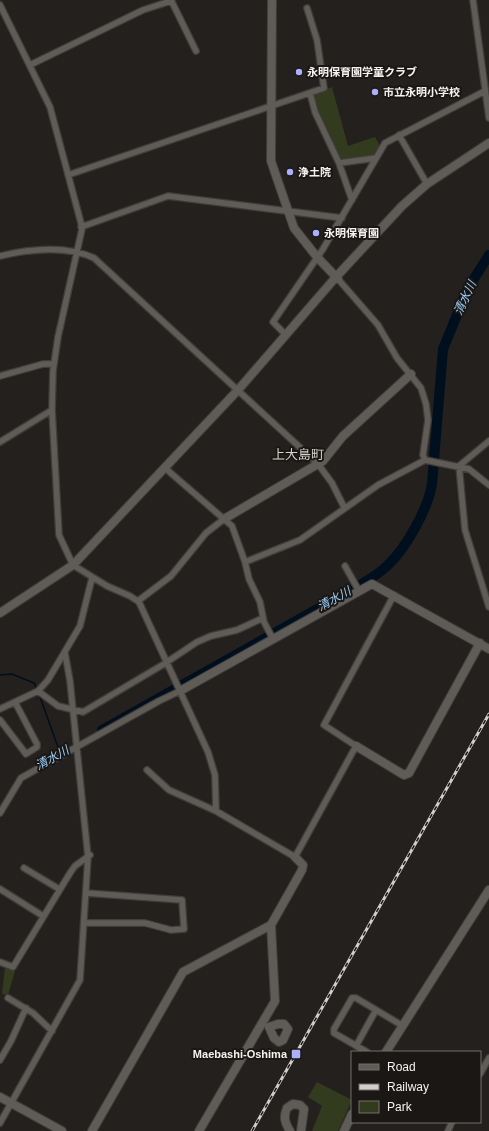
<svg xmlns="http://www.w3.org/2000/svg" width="489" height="1131" font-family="Arial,'Noto Sans JP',sans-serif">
	<rect width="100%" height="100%" fill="#24201d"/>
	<path fill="#323b1e" d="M332,87L348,146L375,137L380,146L375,155L339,160L317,112L312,95Z
		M5,967L15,971L8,995L2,994Z
		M317,1082L352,1100L338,1131H312L322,1106L308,1097Z"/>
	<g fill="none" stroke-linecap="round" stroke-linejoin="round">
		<path stroke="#000f1d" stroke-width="1.5" d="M0,675L12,674L34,683L37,689
			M39,694L59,750L63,752
			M12,788L16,781"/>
		<path stroke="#000f1d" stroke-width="10" d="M102,730L360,585C370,579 380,573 388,565C406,548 428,509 432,484L443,349L468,288L489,255"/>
		<g stroke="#403d3a" stroke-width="8">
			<path id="street" d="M171,0L196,51
				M473,0L489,118
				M0,5L50,107L81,223L82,229L58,337L53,371L52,410L59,535L73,565L107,586L130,596L139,602L208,752L215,775L216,811
				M30,65L143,10L171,1
				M310,93L315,112L339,163L352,200
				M399,135L427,184
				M339,163L376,158
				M68,175L324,88L317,40L307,8
				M81,227L168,196L342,218
				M0,256C30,249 66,245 94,258L318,464L332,483L344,507
				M338,279L378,325L397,358L421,388L426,404L428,420L423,455L425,460
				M286,335L273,322L323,249L385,143L485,91
				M0,376L43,364H53
				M0,442L52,410
				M459,466L465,530L489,607
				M459,466L489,441
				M165,468L232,526L245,562L249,579L260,602L264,622L273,639
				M245,562L300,540L378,485L425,460L469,469L489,485
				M345,566L359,591
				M138,601L171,576L206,533L224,519
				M38,691L58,706L83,712L164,664L197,642L211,636L237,630L263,618
				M0,709L38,691L48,680L80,626L92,578
				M0,720L26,754L37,747V744L15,702
				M147,770L169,790L216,811L295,857L356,746L324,725L394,595
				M0,813L21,778L159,701L180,691
				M24,868L59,889
				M0,889L43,916
				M84,923H145L171,930L184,929L182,900L86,893
				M0,962L13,967L70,873L75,866L90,855
				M8,998L33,1013L52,1031
				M356,1046L376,1010
				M367,1052L334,1033V1029L352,998H356L403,1026
				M0,1060L11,1041L26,1008
				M480,1074L489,1058
				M0,1123L80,980L88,857L70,681L65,653
				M448,1131L452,1122"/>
		</g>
		<g stroke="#403d3a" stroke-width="10">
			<path id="secondary" d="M272,0L271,161L294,228L317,257L338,279
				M224,519L323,461L343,436L411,374
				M0,613L73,565L238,390L336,277L402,206L427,184L489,143
				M180,691L372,584L489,649
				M356,746L404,775L409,773L480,643
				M278,1024H284L288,1029L283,1040L279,1042L274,1038L269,1027Z
				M386,1052L489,890
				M0,1097L62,1131
				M92,1131L183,972L271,925L302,870L303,865L295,857
				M199,1131L275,1001L271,925
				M290,1131C285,1123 283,1117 287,1108L293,1104L300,1105L304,1109L301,1131
				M344,1131L352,1114"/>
		</g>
		<use href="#street" stroke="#5f5b57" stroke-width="5.5"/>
		<use href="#secondary" stroke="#5f5b57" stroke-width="8"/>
		<g stroke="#d1cecc" stroke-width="3">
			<path id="rail" d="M252,1131L489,714"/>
		</g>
		<use href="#rail" stroke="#1a1714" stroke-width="1.5" stroke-dasharray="4.5" stroke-linecap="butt"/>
	</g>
	<g fill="#aab0fb" stroke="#1a1714" stroke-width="1.5">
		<circle cx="299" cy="72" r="4"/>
		<circle cx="375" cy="92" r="4"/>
		<circle cx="290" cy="172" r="4"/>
		<circle cx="316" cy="233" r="4"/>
		<rect x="291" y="1049" width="10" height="10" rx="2"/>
	</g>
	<g text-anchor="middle" stroke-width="4" stroke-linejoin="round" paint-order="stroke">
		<g font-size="11" font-weight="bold" fill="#f5f2f0" stroke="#1a1714" text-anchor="start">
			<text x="307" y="76">永明保育園学童クラブ</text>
			<text x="383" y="96">市立永明小学校</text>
			<text x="298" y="176">浄土院</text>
			<text x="324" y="237">永明保育園</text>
			<text x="287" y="1058" text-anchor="end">Maebashi-Oshima</text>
		</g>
		<g font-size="12" font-style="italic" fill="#9cd0f9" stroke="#1a1714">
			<text transform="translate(465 298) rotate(-65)" y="4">清水川</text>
			<text transform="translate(334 599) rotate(-29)" y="4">清水川</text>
			<text transform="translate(52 758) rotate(-29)" y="4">清水川</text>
		</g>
		<g font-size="13" fill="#d7d2ce" stroke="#1a1714">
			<text x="298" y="459">上大島町</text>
		</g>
	</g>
	<rect x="351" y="1051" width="130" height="72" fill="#1a1714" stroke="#726f6c"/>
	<rect x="359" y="1064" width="20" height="6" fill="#5f5b57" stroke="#726f6c"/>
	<text x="387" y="1071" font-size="12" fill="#f5f2f0">Road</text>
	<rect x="359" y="1084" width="20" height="6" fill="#d1cecc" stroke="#726f6c"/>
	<text x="387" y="1091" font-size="12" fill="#f5f2f0">Railway</text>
	<rect x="359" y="1101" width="20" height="12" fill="#323b1e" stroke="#726f6c"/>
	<text x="387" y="1111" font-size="12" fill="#f5f2f0">Park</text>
</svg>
